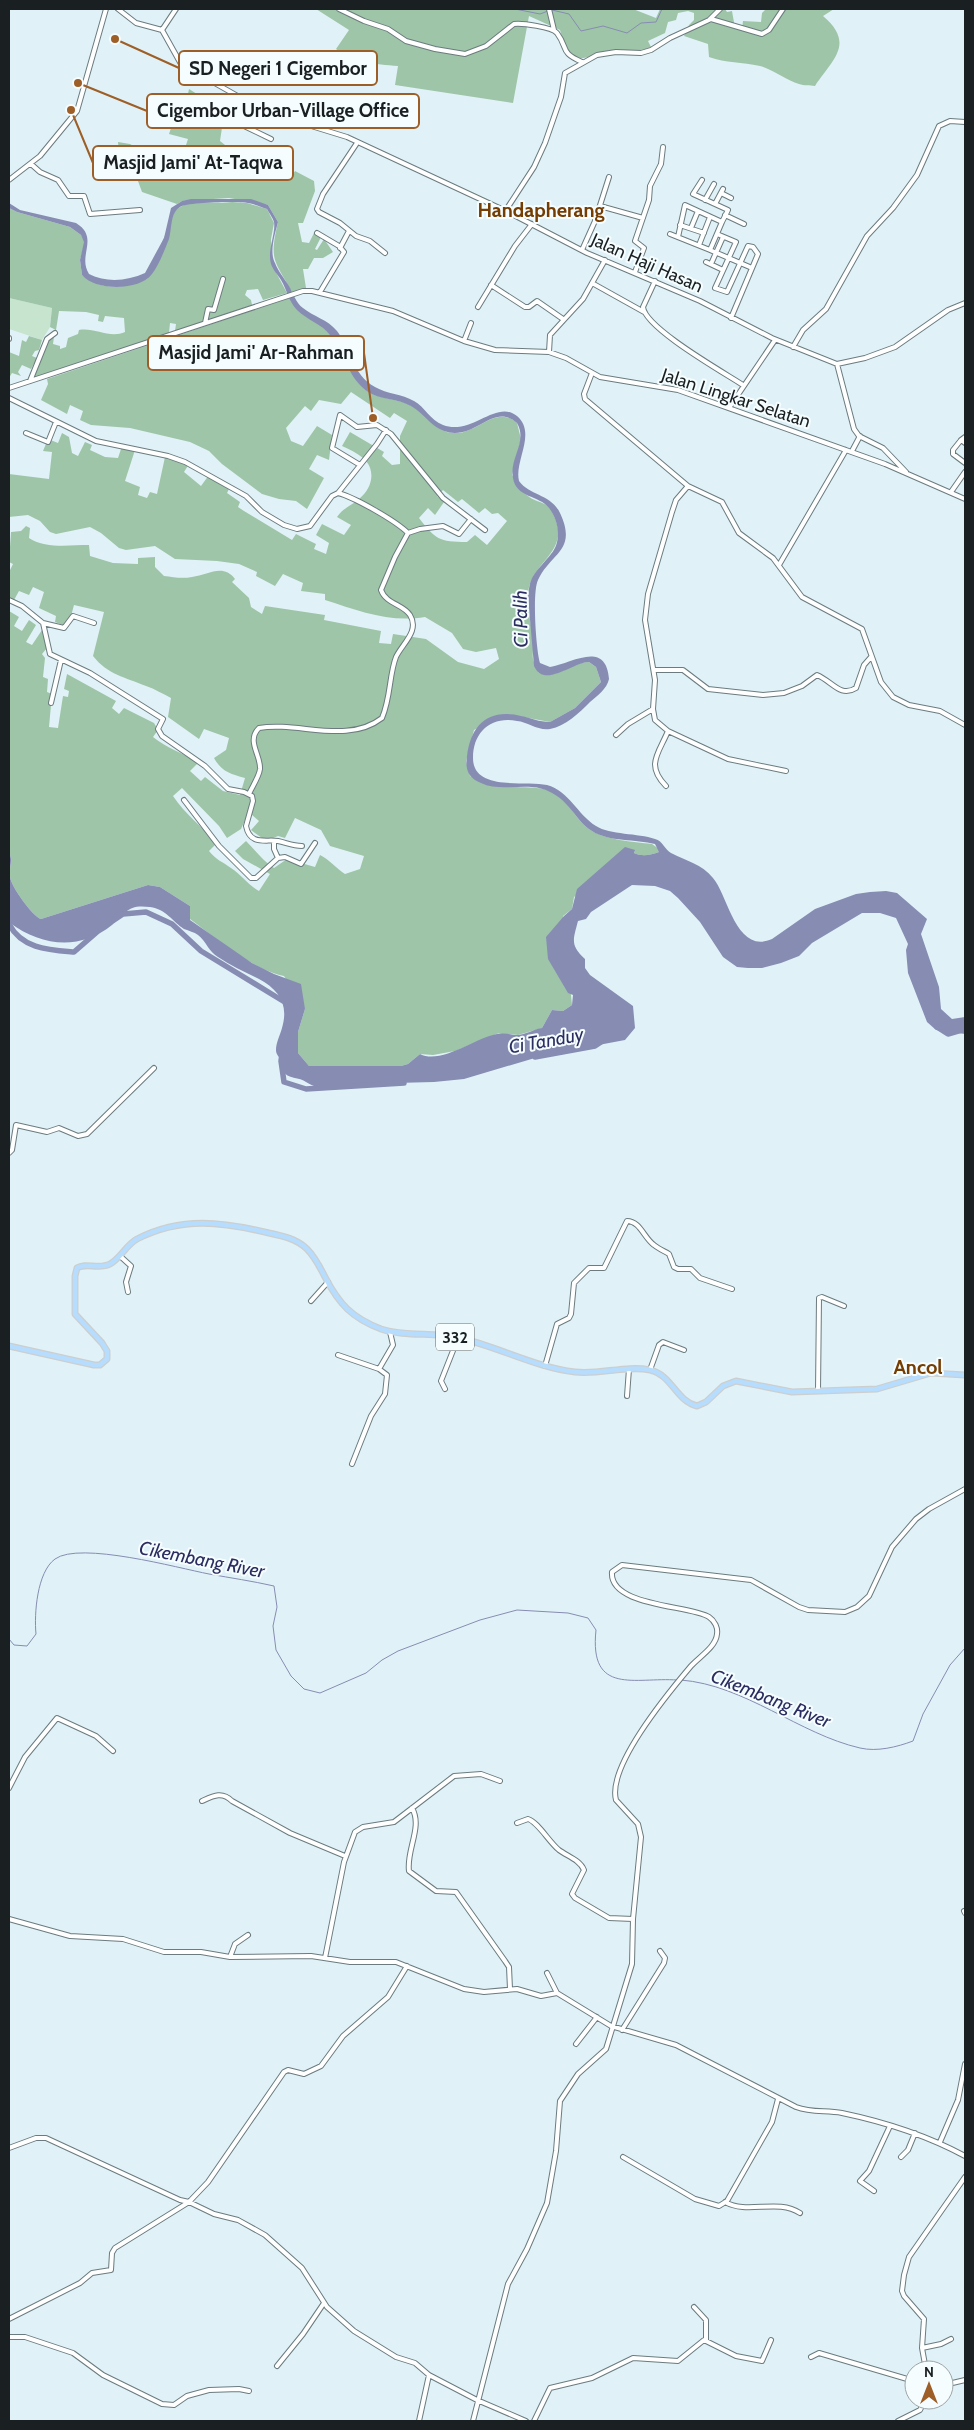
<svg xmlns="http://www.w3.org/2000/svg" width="974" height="2430" font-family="Cabin,sans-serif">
	<rect width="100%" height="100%" fill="#e0f2f7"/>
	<path fill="#c7e4ce" d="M9,298L52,308L50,327L42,340L9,329Z"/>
	<path fill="#9ec5a8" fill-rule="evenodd" d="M316,9H633L656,18L660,9H725L727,12L732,11L735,28L742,29L743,21L761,22L762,13L766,9H834L823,16C856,44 832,60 815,86C810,85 804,86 799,84C787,81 774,70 760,66C742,62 726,63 709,57L708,44L684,36L689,25L694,20V13L688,11L678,13L676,20L668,22L665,33L648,41L651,47C639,53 626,49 612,50C604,51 585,60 578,58C566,56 563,41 560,30L529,16L513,103L395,85L398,66C375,64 354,63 336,49L349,30Z
		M189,89L221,109L219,118L223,121L220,141L225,145V148L245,156L249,149L265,153L260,166L265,167L266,161L274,163L271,168L274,172L278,167L292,176L295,171L314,181L315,191L303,223H298L302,242L309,243L314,233L321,237L315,249L317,250L324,239L333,252L323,258H314L308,269H303L306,288L292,292C274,259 269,261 278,222L268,205L229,198L182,201L177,204L142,192L134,170L121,171L118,142L130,144L147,154L144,163L147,181L152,176L171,169L172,158L184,151L188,139L169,134L171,128L176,129L181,117L204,121L203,109L193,102L188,94Z
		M232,202L247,203L267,209L274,223L271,239L272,265L287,293L263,300L258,289L247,290L245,295L251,300L252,305L175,331L176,324L170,323L169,333L32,379L45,343L54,337L53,344L60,346V349L66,347L68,338L78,334L79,330C94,327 110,339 125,332L124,318L105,316L103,322L98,321L99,315L86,312L59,311L56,330L50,327L52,308L9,298V208L17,212L70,227L81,235L85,242L80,260L82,275C102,291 124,289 147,279L175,211C189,197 214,205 232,202Z
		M290,298C298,316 317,319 329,333C341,348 353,384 370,393C382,399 398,399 410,405C427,413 434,433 455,433C477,434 496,404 517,423L521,439L512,475C517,481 522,491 528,496C539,505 547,499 554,516C570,550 536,560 529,587C525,604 532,623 533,640C534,646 532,653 533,659C534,664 537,669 539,673C561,679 569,662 589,662L596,667L601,682L575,708L550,722L506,714L474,730L466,761L470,776C497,793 516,784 544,789C567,793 572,817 589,829C605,840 633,842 652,844L659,849V852C651,855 642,857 634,853L635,851L574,897L572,909L563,916L572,1005L563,1011L552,1010L542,1028L518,1035L499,1033L455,1051L433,1055L420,1054L408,1064L401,1066H309L298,1053V1032L305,1009L284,976C255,971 214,937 190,919V906L160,887L148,885L41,919C32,916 11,886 10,877C8,868 14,861 9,853V611L19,617L14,626L22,631L29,620L36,625L26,642L32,645L44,627L47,648L42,654L45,658L43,677L48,679L47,692L52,694L49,727L58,728L63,696L68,697L69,691L64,689L67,674L116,701L112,708L119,714L124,708L154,723L158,730L153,737C166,748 184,753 198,763L190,771L201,781L205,777L223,791L240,795L245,778C230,774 221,771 214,758L226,750L229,738L204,729L199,739L168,717L171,698C163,694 155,689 146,686C125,677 108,675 93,656L104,612L74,605L68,627L55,622L56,616L39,608L44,592L33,587L29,595L19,591L14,600L9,597V572L13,564L9,562L11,532L21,531L26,526L30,528L29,538C46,549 69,545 89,545L90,556L113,563L138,564V558L155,557V567L164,576C173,577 182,579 192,577C208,575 223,563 235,579L232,582L249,598L251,607L262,614L265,606L325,615L324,620L381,631L379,643L391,644L393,634L426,639L458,662L484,669L499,659L496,648L476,652L463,649L452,633L425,617C390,623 359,611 325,600V594L301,591L303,583L283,574L275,586L256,576L257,572L239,564L217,561L175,559L155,546L126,550L119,548L101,533L90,527L56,534L50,532L40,521L28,515L9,517V474L49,479L52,452L43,451L48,439L58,443L62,433L69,437L72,453L78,456L85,442L92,445L90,450L105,457L118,458L122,446L135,450L125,481L140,487L138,495L147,498L150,492L157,494L165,457L189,464L184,472L201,486L209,475L229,489L227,493L240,502L238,507L244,511L292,540L296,534L316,544L314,549L326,554L329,543L316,535L322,524L344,535L351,525L337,517C343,508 351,506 359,499C372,489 377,470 363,458C357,453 349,449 342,446L350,432L384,452L382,456L392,465L400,464V436L407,421L394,413L390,418L351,392L341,404L319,400L311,411L305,406L286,428L291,441L303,446L317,426L332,435L329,460L317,455L309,469L324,478L307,509L296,501L279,499L262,494L222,464L209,451L190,442L130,428L91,425L80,420L83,411L70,405L67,414L41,400L48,384L47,379ZM443,490L458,502L462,499L479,513L485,508L492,514L498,513L507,521L487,545L475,535L467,542C439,542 435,539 419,518L428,508L435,515L444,502L437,496ZM182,788L219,826L227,838L241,829L245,820L251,814L259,821L251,830L266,841L278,836L285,838L295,818L321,830L330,846L364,856L360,869L345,874C336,868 330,860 320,855L315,867L287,859L274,868C263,861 255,850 246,841L235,851L243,859L270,874L259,891C248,885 242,875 231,868C223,862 216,860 209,851L217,843C202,827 185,814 173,796Z
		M29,336L42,340L39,350L35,351L32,356L37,358L31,369L22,365L18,372L21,376L12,373L9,378V352L19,356L22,340L26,342Z"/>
	<path fill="#878cb3" d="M191,199H251L268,205L278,222C275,234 269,252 275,263C278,271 284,278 289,286C293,293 296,303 303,308C314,317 327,319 337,331C351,350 352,374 375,387C387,394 402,394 414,401C425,407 430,420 443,425C472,436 496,399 517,416C537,433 514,461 519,481C530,496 551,494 560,513C578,551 550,553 538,580C532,592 536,649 540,663L550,667C571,664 606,639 609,679C607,689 597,696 590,702C579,713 566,726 550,729C538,731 528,722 517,721C491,716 473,732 473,758C473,792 526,780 547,785C569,791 577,814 596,826C610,835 638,833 655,839C663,841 665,850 671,853C686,861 702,864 713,878C728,895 736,955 772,939L815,909L856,894L870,892L886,891L897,893L927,919L921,934L939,987L941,1009L952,1019L965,1017V1034L936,1030L927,1022L908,973L906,950L908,944L896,918L880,913H862L812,943L799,956L781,963L762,968H748L737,967L723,957L700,922L678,898L670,891L655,886L632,885L591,912L586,919L578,921C573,940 570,945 585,959V968L590,975L633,1006L635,1028L625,1040L545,1055L464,1079L434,1082L357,1084C343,1090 319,1091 306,1082C300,1077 287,1079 283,1071C281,1068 282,1063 281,1060C279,1056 276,1055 276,1050C276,1043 280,1035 282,1028C289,1004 279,990 259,979C245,972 231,966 218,957C209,952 206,941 198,935C194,932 189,931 184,929C173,922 166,909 150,907C127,904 126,913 112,925C80,951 41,946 10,923L9,853C14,861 8,868 10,877C11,886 32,916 41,919L148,885L160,887L190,906V920L252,963L274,974L301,984L305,1009L298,1032V1053L309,1066H401L408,1064L420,1054C441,1065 477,1037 497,1034C504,1032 510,1035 517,1035C525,1035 534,1029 542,1028L552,1010L563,1011L572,1005L573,995L568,993L548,959L546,937L564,916L572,909L577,889L625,847L635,850L634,853C642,857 651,855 659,852L655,844C636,839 609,842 592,831C575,821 571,801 548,791C528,781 502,793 481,783C468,778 465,769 467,756C471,725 488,708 521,716C531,718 539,722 550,722L575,708L601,682L596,667L589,662C573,662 544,689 534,666L528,596C529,590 529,584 532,578C537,569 545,562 551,554C562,541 559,521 549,508C539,495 516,498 513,478C509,458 528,442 517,423C493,401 475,442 444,431C430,426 424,413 411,406C399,399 378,399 368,392C348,378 344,353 330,335C322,324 307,320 297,310C289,302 287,290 281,280C278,275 273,270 271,264C267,250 276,234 274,222C273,218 269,213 267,209C261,207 254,204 248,203C239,201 187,202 180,207C170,213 172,229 169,239C165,249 159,265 152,274C140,291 95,291 82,275L80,260L84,242L81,235L70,227L17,212L9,208V203L20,210L76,223C100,238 77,255 89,274C107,283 127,281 145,273L164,238L171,208L182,201Z"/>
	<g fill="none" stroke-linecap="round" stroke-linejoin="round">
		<path stroke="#878cb3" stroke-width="1" d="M515,9L540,14L548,11
			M552,10L569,14L581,31L603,26L627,33L641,23L656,22L662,9
			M9,1639L14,1645L27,1646L36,1634C34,1614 37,1572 55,1559C80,1541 178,1568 209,1574C231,1578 252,1581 274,1586L277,1607L273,1626L276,1650L291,1676L304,1689L320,1693L366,1673L382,1660L398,1651L480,1620L517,1610L568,1613L588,1618L596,1630C589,1696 635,1677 677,1680
			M681,1680C745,1685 799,1734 860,1748C877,1752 897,1747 913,1741L923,1714L950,1665L965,1648"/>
		<path stroke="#878cb3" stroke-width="5.5" d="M114,920L123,914L146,912L172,924L201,951L283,1001
			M9,924C22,949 49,950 74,952L97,932
			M937,1027L948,1034L965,1029
			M282,1053L281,1061L284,1082L306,1089L404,1083
			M535,1057L595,1046L601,1042"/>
		<g stroke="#6b7b7f" stroke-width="6">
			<path id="minor" d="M118,9L136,23L162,30L181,64L250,103L295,121L347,137L508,212L587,253L700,301L772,338L837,364L865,358L895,347L948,310L965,303
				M339,9L364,21L388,29L406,41L435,49L465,54L486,46L514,24C522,23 552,27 557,33C569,49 559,52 582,62
				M549,9L554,30
				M711,19L762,34L769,30L783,9
				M162,30L176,9
				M250,103L240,124L271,139
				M357,143L323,194L317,209L319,212L340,223L356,236L370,241L385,253
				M31,164L40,172L58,180L69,196H84L90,214L140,210
				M9,180L40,156L77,111L106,9
				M702,180L693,194L728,210L722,222
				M721,193L731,198
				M705,200L714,184
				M715,204L723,189
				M600,206L643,218
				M506,210L534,167L545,143L561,97L565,73L597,55L616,52L641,53L651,50L670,38L709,20L720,9
				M725,215L744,224
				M680,225L704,233
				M691,228L698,211
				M317,233L339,246L344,252L320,292
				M670,234L710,250L722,222L685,205L678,237
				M717,234L736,242L715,288L727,292L748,246L753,247L758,254L731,318
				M699,245L710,217
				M340,248L349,231
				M582,250L595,221L609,177
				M710,250L752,268
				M706,262L723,270
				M711,264L723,237
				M635,272L644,248L635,241L649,200L650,186L661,164L663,147
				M655,281L643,307C645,328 723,372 743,385
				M592,283L644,312
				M491,285L525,307H529L537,301L563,319
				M478,307L515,246L532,224
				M205,323L208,309L214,310L223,279
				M9,339V338
				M464,341L471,323
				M793,347L803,330L826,309L867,236L893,208L917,175L939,126L950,121L965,122
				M549,352L550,335L583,299L605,260
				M837,364L854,429L859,436L883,448L906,472
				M592,373L584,394L585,399L688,486L676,500L672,512L648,594L645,620L655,680L653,709L628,724L616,735
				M30,381L47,339L55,333
				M9,388L303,291H312L393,311L464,341L495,350L549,352L566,358L600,377L678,390L885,464L965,499
				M9,398L96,441L168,456L185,462L246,496L262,512L284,525L297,529L310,526L332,496L338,493C354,497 396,521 408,533L395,557L381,590C386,604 403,604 410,615C420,631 402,644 396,657C389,675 391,697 382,718C347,745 298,721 259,728C246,741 261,755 260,769C259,777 252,787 249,794
				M729,408L775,340
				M26,433L48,442L56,422
				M965,437L961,440L965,443
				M961,440L953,450V454L965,463
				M852,451L860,436
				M360,465L332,448L340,415L357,427L377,425L391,434L443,498L485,530
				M688,486L722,502L739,533L773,558L802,597L862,629L881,682L893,697L909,705L940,711L965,725
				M951,492L965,472
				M338,493L377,444L386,430
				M408,533L420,529L443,526L459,534L471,519
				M779,565L846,450
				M9,600L22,606L43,623L50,654L90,673L163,719L158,729L162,736L205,766L228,789L244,792L252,796L253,801L246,826C250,846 266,839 278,841C287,843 293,846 302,846
				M43,623L64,628L73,616L94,623
				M654,670H683L708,689L763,695L784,693L802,686L817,675C832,681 840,698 856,688L864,665L871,657
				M51,703L61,660
				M653,709L655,720L668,731C659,753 645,765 666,786
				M668,731L728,759L786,771
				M184,800L219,846L251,878H256L278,858L274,849V841
				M278,858L285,857L301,864L315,843
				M9,1153L12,1150L16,1125L47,1132L59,1128L78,1136L87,1134L154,1068
				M120,1256L131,1266L126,1282L128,1292
				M311,1301L328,1282
				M338,1355L379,1369
				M545,1366L557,1324L569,1318L571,1314L574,1283L589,1268H604L627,1221C640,1221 644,1238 654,1245C659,1249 664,1251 669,1254L674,1267L678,1269H691L700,1278L732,1289
				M650,1370L659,1345L663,1342L684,1350
				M445,1389L441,1381L458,1338
				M818,1391L819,1298L822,1297L844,1306
				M627,1396L629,1369
				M352,1464L371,1416L385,1394L387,1375L379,1369L393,1345L390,1332
				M9,1788L25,1757L57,1718L96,1736L113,1751
				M202,1801C213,1796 222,1791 232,1801L290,1833L345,1856
				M412,1808C423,1827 406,1850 409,1871L436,1891L456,1892L505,1961L509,1967L510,1989
				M517,1823L528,1819C538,1822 549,1842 559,1850C567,1856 580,1860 584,1870L572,1894L575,1898L609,1918L633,1919
				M964,1911L965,1913
				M9,1919L70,1936L123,1939L164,1952H201L230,1957L311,1956L350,1962H396L464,1989L484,1992L517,1989L541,1996L557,1993L611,2026L676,2045L796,2107C812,2113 826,2110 842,2113C885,2122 926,2135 965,2156
				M230,1957L235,1944L248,1935
				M325,1958L344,1862L355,1832L363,1827L394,1822L454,1776L481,1774L500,1781
				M547,1973L557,1993
				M622,2030L664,1963L665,1958L660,1951
				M576,2044L597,2017
				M940,2142L958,2100L965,2064
				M9,2148L36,2138H46L180,2200L189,2202L214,2214L238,2220L265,2235L302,2268L327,2307L354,2331L396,2357L415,2363L429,2375L477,2400L526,2421
				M623,2157L695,2199L719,2206L727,2201L772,2122L778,2099
				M901,2157L908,2150L915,2133
				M874,2191L860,2181L869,2171L890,2126
				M725,2202C748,2215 777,2198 800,2213
				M694,2307L706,2320V2340
				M9,2319L80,2283L92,2273L111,2270L112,2253L115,2248L189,2202L208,2182L284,2072L288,2070L304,2074L321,2066L343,2036L388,1997L407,1966
				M9,2337H25L73,2353L103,2375L162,2404L174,2405L187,2396L209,2390L239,2389L249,2391
				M922,2348L941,2344L951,2339
				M811,2357L819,2353L914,2381
				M277,2366L303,2334L324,2303
				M926,2370L922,2348L924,2319L904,2296L902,2291L904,2275L909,2257L965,2177
				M944,2385L965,2380
				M419,2421L429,2375
				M473,2421L508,2284L527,2249L547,2203L556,2151L560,2101L578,2074L606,2049L632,1964L633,1919L641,1837L638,1824L616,1800C607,1766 669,1692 691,1666C699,1657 716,1647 717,1634C718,1628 715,1621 709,1617C691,1605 609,1607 612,1572L622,1565L751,1580L799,1607L808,1610L845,1612L857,1607L869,1596L892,1547L916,1519L929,1509L965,1489
				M534,2421L550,2388L592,2378L633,2358L678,2361L704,2340L736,2356L762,2361L771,2340
				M898,2421L920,2410L925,2400"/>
		</g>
		<g stroke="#cdcece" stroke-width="7">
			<path id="major" d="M9,1346L94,1365H100L107,1359V1351L102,1343L75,1314V1276L77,1268C86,1262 99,1270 110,1264C121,1258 126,1245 137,1239C182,1216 223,1222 269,1233C283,1236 297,1239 307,1249C315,1257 320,1267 325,1277C339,1304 352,1318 381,1329C405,1337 432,1332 456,1337C497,1346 534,1367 575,1372C600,1375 626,1365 650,1370C672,1375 676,1401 697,1406L706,1402L723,1386L736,1381L792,1392L877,1389L931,1373L965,1375"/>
		</g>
		<use href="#minor" stroke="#fff" stroke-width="4"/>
		<use href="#major" stroke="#b6dcfe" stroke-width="4.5"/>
	</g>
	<g text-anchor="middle" stroke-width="4" stroke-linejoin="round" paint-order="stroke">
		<rect fill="#f6fdff" stroke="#5c6264" stroke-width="1" x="436" y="1323.5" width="38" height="27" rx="4"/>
		<g font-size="16" font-weight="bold" fill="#1a2022">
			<text x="455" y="1343">332</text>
		</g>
		<g font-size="18" fill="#1a2022" stroke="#f6fdff">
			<text transform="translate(647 263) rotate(24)" y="6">Jalan Haji Hasan</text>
			<text transform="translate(736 398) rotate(18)" y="6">Jalan Lingkar Selatan</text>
		</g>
		<g font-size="19" font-style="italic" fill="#2b2d60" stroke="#f6fdff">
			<text transform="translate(520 619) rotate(-91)" y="7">Ci Palih</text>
			<text transform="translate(546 1040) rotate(-10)" y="7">Ci Tanduy</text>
			<text transform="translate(202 1559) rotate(11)" y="7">Cikembang River</text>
			<text transform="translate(771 1698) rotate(22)" y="7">Cikembang River</text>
		</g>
		<g font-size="20" font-weight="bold" fill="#753d02" stroke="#f6fdff">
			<text x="541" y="217">Handapherang</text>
			<text x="918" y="1374">Ancol</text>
		</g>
	</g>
	<path fill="none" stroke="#9d5e27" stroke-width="2" d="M115 39L179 68M78 83L147 111M71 110L93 163M373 418L364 353"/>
	<g fill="#9d5e27" stroke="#f6fdff" stroke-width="2">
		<circle cx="115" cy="39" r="5"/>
		<circle cx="78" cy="83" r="5"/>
		<circle cx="71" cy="110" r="5"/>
		<circle cx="373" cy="418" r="5"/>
	</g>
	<g fill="#f6fdff" stroke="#9d5e27" stroke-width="2">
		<rect x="179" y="51" width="198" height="34" rx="5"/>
		<rect x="147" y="94" width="272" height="34" rx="5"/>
		<rect x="93" y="146" width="200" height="34" rx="5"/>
		<rect x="148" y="336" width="216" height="34" rx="5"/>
	</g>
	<g font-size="19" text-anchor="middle" font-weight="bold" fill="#1a2022">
		<text x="278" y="75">SD Negeri 1 Cigembor</text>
		<text x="283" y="117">Cigembor Urban-Village Office</text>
		<text x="193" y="169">Masjid Jami' At-Taqwa</text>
		<text x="256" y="359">Masjid Jami' Ar-Rahman</text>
	</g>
	<rect width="974" height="2430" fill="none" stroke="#1a2022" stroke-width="20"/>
	<g transform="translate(929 2385)"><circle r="24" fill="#f6fdff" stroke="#9ea5a7"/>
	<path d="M0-4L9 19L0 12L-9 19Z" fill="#9d5e27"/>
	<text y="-8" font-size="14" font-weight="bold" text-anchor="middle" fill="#1a2022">N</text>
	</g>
</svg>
